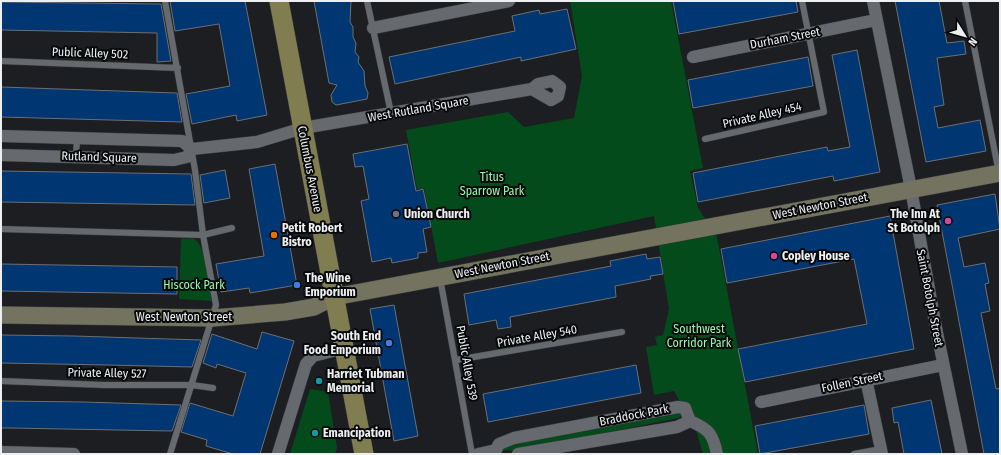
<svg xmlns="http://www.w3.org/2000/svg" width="1001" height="455" font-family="'Fira Sans Condensed',sans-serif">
	<rect width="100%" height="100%" fill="#1c1e22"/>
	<path fill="#034b1a" d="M570,1H671L703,168L690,171L698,208L717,237L758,454H703L697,433L674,391L654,395L646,347L657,345L655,337L663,335L669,309L654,216L438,263L424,188L417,189L406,130L508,112L524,127L574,118L582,76Z
		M181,239C185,239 190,238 194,239C206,244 210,288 212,301L179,299Z
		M310,389L328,392L337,448L335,454H290Z
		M682,411V416L678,418L518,451L503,450V448L518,441Z"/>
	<path fill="#003671" stroke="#6c6f74" d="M170,1H245L267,115L237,121L236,115L192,124L186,94L230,86L219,24L175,31Z
		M314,1H351L350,22L353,27V37L356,43L355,52L359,57L358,62L364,71L365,86L368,93L367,99L336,105L332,102L331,95L337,85L329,83Z
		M673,1H796L798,12L679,34Z
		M895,1H939L947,43L964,41L966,54L937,58L944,105L934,107L938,128L980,120L986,151L926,162Z
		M1,2L161,4L171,61L157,62V33L1,30Z
		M567,9L576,49L521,61V57L395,84L389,57L515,31L512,16L539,10L540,14Z
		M857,50L880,172L834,181L833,176L698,202L693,173L827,147L828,151L850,147L832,55Z
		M808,57L813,86L693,108L688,80Z
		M1,87L177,93L182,122L1,117Z
		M407,144L416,191L423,189L431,227L423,229L427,252L418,253V258L392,263L391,258L372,262L361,201L369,199L363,166L355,167L353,154Z
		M275,164L297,285L250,293L249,288L221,292L216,264L264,256L249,169Z
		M225,170L230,198L204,203L200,175Z
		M1,171L191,174L195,205L1,202Z
		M995,194L1000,229L958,238L964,267L985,263L989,283L985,284L990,311L981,313L996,389L1000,388V454H984L937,205Z
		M890,216L914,349L745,382L738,349L867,324L854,259L727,283L721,249Z
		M646,254L647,259L660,257L663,274L650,276L651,279L615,286L616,297L510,317L511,327L498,329L496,320L469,325L464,294L611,266L610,261Z
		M1,264L177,267V294L1,291Z
		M394,305L418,436L394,441L370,309Z
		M262,332L294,341L260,454H233L206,446L207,440L181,432L190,403L233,416L246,373L217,364L216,368L203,363L212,334L257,349Z
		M1,335L74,336L201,340L192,367L109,365L1,363Z
		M636,365L641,393L488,422L483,394Z
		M931,400L942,454H904L898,422L894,423L892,408Z
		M1,401L84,402L181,405L172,431L10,428H1Z
		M864,405L869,434L760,454L755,426Z"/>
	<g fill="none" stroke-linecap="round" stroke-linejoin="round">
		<g stroke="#393b3e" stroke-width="7">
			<path id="lane" d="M165,1L195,170L203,235L216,305L170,454
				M367,1L391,113
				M965,1L999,173
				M1,61L178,68
				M705,139L824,112L802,1
				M76,156L77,138
				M1,229L203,235L232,228
				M440,278L472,454
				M456,360L622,332
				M1,381L104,385H192L213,388
				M854,454L881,449"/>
		</g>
		<g stroke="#393b3e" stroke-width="13">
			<path id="street" d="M873,1L911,189L936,328L962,454
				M373,28L509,1
				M693,57L876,20
				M1,136L182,141L192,149
				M192,149L257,142L303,128L532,89L538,84L552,81L560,87L558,96L551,100L532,89
				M1,155L174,160L187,157L192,149
				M866,379L882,454
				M761,402L943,365
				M690,421C709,429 713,434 717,454
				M496,450L499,444L514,438L678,407L685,408L690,421
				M1,452L74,454
				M278,454L306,364L313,356L344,348
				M478,454L496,450
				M518,454L677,427L690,421"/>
		</g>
		<g stroke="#393b3e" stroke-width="18">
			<path id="secondary" d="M1,315L213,318L285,312L314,307L334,297L1000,173"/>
		</g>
		<g stroke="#393b3e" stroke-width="20">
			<path id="primary" d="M279,1L364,454"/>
		</g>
		<use href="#lane" stroke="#666a6e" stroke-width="6"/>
		<use href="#street" stroke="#666a6e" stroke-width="12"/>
		<use href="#secondary" stroke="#73735f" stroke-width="17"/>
		<use href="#primary" stroke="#807d50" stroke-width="19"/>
	</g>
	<circle fill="#6b7280" stroke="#07080a" stroke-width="1.5" cx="396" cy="214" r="4"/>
	<g fill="#d1479c" stroke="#07080a" stroke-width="1.5">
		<circle cx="948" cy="221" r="4"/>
		<circle cx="774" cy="256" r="4"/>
	</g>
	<circle fill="#e8710a" stroke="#07080a" stroke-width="1.5" cx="274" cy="235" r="4"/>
	<g fill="#3f7fe0" stroke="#07080a" stroke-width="1.5">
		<circle cx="297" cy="285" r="4"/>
		<circle cx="389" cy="343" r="4"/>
	</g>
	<g fill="#0f9aa8" stroke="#07080a" stroke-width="1.5">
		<circle cx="319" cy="381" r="4"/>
		<circle cx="315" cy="433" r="4"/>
	</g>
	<g text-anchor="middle" stroke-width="4" stroke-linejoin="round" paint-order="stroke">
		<g font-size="12" fill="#edeff1" stroke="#07080a">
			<text transform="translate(785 38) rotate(-11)" y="4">Durham Street</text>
			<text transform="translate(90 53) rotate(2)" y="4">Public Alley 502</text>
			<text transform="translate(418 109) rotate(-10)" y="4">West Rutland Square</text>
			<text transform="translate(762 115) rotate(-13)" y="4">Private Alley 454</text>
			<text transform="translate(99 157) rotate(2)" y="4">Rutland Square</text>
			<text transform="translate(310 169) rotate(79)" y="4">Columbus Avenue</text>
			<text transform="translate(820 206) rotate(-11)" y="4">West Newton Street</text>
			<text transform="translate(502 265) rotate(-11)" y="4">West Newton Street</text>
			<text transform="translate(930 298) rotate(79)" y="4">Saint Botolph Street</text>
			<text x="184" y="321">West Newton Street</text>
			<text transform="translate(537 336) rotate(-10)" y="4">Private Alley 540</text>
			<text transform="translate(467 363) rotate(80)" y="4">Public Alley 539</text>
			<text transform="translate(107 373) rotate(1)" y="4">Private Alley 527</text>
			<text transform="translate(852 382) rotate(-12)" y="4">Follen Street</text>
			<text transform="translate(634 415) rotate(-11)" y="4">Braddock Park</text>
		</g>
		<g font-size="12" fill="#97f8a5" stroke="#07080a">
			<text x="492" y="181">Titus<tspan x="492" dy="14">Sparrow Park</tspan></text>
			<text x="194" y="289">Hiscock Park</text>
			<text x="699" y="333">Southwest<tspan x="699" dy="14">Corridor Park</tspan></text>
		</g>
		<g font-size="12" font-weight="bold" fill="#edeff1" stroke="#07080a" text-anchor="start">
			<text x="404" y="218">Union Church</text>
			<text x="940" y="218" text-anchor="end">The Inn At<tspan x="940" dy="14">St Botolph</tspan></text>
			<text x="282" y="232">Petit Robert<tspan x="282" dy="14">Bistro</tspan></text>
			<text x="782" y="260">Copley House</text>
			<text x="305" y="282">The Wine<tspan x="305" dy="14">Emporium</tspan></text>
			<text x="381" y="340" text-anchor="end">South End<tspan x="381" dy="14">Food Emporium</tspan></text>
			<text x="327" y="378">Harriet Tubman<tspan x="327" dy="14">Memorial</tspan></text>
			<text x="323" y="437">Emancipation</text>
		</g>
	</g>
	<rect width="1001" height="455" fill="none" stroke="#edeff1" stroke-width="4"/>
	<g transform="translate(965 36) rotate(127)" stroke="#07080a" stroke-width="3" paint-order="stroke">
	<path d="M0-3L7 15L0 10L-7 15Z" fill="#edeff1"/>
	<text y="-6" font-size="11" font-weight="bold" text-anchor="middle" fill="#edeff1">N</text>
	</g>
</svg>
